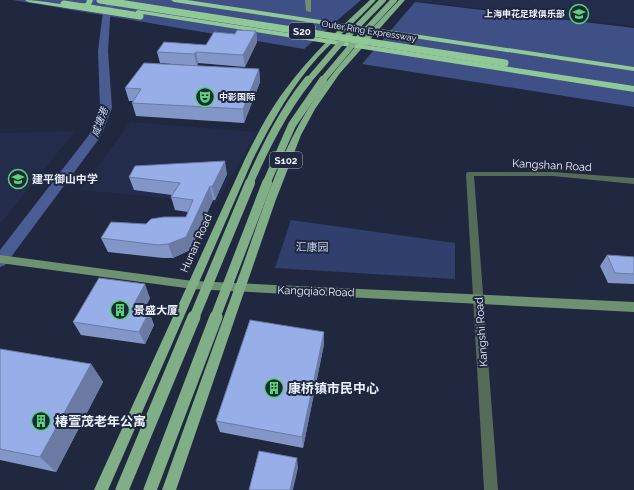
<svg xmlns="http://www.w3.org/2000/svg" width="634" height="490" font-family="Raleway,'Noto Sans SC',sans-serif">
	<rect width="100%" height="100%" fill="#1f283f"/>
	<path fill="#232d4b" d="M415,0H634V26L415,1Z
		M130,122L257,132L216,203L81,190Z
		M75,131L0,224V133Z"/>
	<path fill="#303f6b" d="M291,220L455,243V279L275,268Z"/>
	<path fill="#3e5085" d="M13,0H361L304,49Z
		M415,2L634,28V107L362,64Z"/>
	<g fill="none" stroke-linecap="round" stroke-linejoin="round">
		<path fill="#4a5d92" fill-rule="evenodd" d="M106,0H114L110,19L108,51L112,108L101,136L5,265L0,267V250L89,135L100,108L98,51L102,19Z"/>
		<path fill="#566b58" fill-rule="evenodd" d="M467,172H553L634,178V184L553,176H474L498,490H484L466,174Z"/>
		<path fill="#6e9172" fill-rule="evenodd" d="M305,0H311V12L306,11Z
			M0,255L193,281L634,302V312L193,289L0,263Z"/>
		<path fill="#80ae86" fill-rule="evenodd" d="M370,0H376C358,20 337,37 319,56C291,87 272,122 253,159L108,490H94L245,159C257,135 269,111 285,90C310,56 340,28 370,0Z
			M399,0H405L340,73L315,109L301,135L275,202L176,490H162C189,414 216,338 244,262C262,211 279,156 308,109C333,68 367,34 399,0Z"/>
		<path fill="#91c898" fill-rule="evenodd" d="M25,0C44,0 69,8 86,3L87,0H93L91,5L73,9L28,2Z
			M171,0H187L634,67V71L174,2Z
			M138,10L634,86V92L136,13V11Z"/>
		<path stroke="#80ae86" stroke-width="6" d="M308,81L338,46L383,0
			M322,81L353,44L394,0"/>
		<path stroke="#80ae86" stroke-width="8" d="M249,184C265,148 283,111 308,80
			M266,184L292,125L323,80"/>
		<path stroke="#80ae86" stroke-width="10" d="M194,318L250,183
			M215,318L267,183"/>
		<path stroke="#80ae86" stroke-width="13" d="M122,490L194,317
			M150,490L216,317"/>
		<path stroke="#91c898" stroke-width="7" d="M100,0L505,63
			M64,4L140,16"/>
	</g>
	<path fill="#8296c8" d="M256,31L257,42L245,67L198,63L197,66L259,69L260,82L244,123L136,116L132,103L133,101H129L125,88L185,65L160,63L157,52L206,45L235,34Z
		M227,174L215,200H213L190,250L173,258H163L108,252L101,238L146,224L186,217L188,212L175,210L171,197L172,195L134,190L129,177Z
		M607,255L634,257V284L608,283L600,266Z
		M150,298L143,311L149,312L154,325L145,344L81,335L73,322Z
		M324,332V344L303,448L220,432L216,421Z
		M0,349L91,364L103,382L56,472L0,460Z"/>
	<path fill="#6a7aa3" d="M256,31L257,42L245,67L243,55Z
		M196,52L198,63L197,66L194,54Z
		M259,69L260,82L244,123L243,109Z
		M225,161L227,174L215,200L212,187Z
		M210,186L213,200L190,250L173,258L168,244Z
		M145,284L150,298L138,323L131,310Z
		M149,312L154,325L145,344L139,332Z
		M324,332V344L303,448L302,437Z
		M91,364L103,382L56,472L40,457Z
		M297,458L298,468L293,490H290Z"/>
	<path fill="#97aee9" stroke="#6a7aa3" d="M237,30L256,31L243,55L196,52L194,54L157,52L164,42L206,45L214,32L235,34Z
		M144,63L259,69L243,109L132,103L141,89L125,88Z
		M225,161L212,187L210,186L186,237L168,244L158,245L101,238L111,222L146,224L151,219L164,217H186L193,200L171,197L180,183L129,177L135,166Z
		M607,255L634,257V274L615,273Z
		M99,278L145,284L131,310L149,312L139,332L73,322Z
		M250,320L324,332L302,437L216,421Z
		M0,349L91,364L40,457L0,449Z
		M259,451L297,458L290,490H249Z"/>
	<defs>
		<g id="school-ring" transform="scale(1)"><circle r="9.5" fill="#1f283f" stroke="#55d672" stroke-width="1.5"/><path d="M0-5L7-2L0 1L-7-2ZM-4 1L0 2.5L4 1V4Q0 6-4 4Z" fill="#55d672"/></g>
		<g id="theatre-ring" transform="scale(1)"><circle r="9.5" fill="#1f283f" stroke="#55d672" stroke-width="1.5"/><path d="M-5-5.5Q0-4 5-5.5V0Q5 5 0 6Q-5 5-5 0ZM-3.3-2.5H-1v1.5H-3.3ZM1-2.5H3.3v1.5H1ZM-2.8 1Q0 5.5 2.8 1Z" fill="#55d672"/></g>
		<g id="building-ring" transform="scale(1)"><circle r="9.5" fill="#1f283f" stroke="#55d672" stroke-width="1.5"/><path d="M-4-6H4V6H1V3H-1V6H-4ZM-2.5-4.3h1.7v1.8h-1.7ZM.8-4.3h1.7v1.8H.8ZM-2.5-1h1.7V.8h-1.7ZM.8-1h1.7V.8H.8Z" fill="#55d672"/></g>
	</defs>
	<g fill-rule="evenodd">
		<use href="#school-ring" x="579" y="14"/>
		<use href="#theatre-ring" x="205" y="97"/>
		<use href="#school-ring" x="18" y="179"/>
		<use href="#building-ring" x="120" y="310"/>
		<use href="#building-ring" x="274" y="388"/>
		<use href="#building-ring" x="41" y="421"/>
	</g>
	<g text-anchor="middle" stroke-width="4" stroke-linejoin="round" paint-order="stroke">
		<g font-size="9" font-weight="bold" fill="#ebf1fd" stroke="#1f283f" text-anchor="end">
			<text x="565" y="17">上海申花足球俱乐部</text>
			<text x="219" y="100" text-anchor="start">中影国际</text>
		</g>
		<g font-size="9" fill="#ebf1fd" stroke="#1f283f">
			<text transform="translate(369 31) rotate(9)" y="3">Outer Ring Expressway</text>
		</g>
		<g fill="#1f283f" stroke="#aeb5c4" stroke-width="1">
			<rect x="289" y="23" width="26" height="16" rx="3"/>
			<rect x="270" y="152" width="32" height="16" rx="3"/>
		</g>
		<g font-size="10" font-weight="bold" fill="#ebf1fd">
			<text x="302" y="35">S20</text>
			<text x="286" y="164">S102</text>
		</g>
		<g font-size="10" font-style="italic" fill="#c9d6f7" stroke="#1f283f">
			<text transform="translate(99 122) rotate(-70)" y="4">咸塘港</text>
		</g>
		<g font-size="11" fill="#ebf1fd" stroke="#1f283f">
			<text transform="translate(552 165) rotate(3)" y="4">Kangshan Road</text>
			<text transform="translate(196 243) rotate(-66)" y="4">Hunan Road</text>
			<text transform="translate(316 291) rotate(2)" y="4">Kangqiao Road</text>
			<text transform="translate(481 332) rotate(-94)" y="4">Kangshi Road</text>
		</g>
		<g font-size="11" font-weight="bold" fill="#ebf1fd" stroke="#1f283f" text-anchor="start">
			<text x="32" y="183">建平御山中学</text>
			<text x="134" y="314">景盛大厦</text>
		</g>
		<g font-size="11" fill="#c6d3f4" stroke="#1f283f">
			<text x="312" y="251">汇康园</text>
		</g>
		<g font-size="13" font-weight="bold" fill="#ebf1fd" stroke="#1f283f" text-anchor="start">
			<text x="288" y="393">康桥镇市民中心</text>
			<text x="55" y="426">椿萱茂老年公寓</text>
		</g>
	</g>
</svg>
